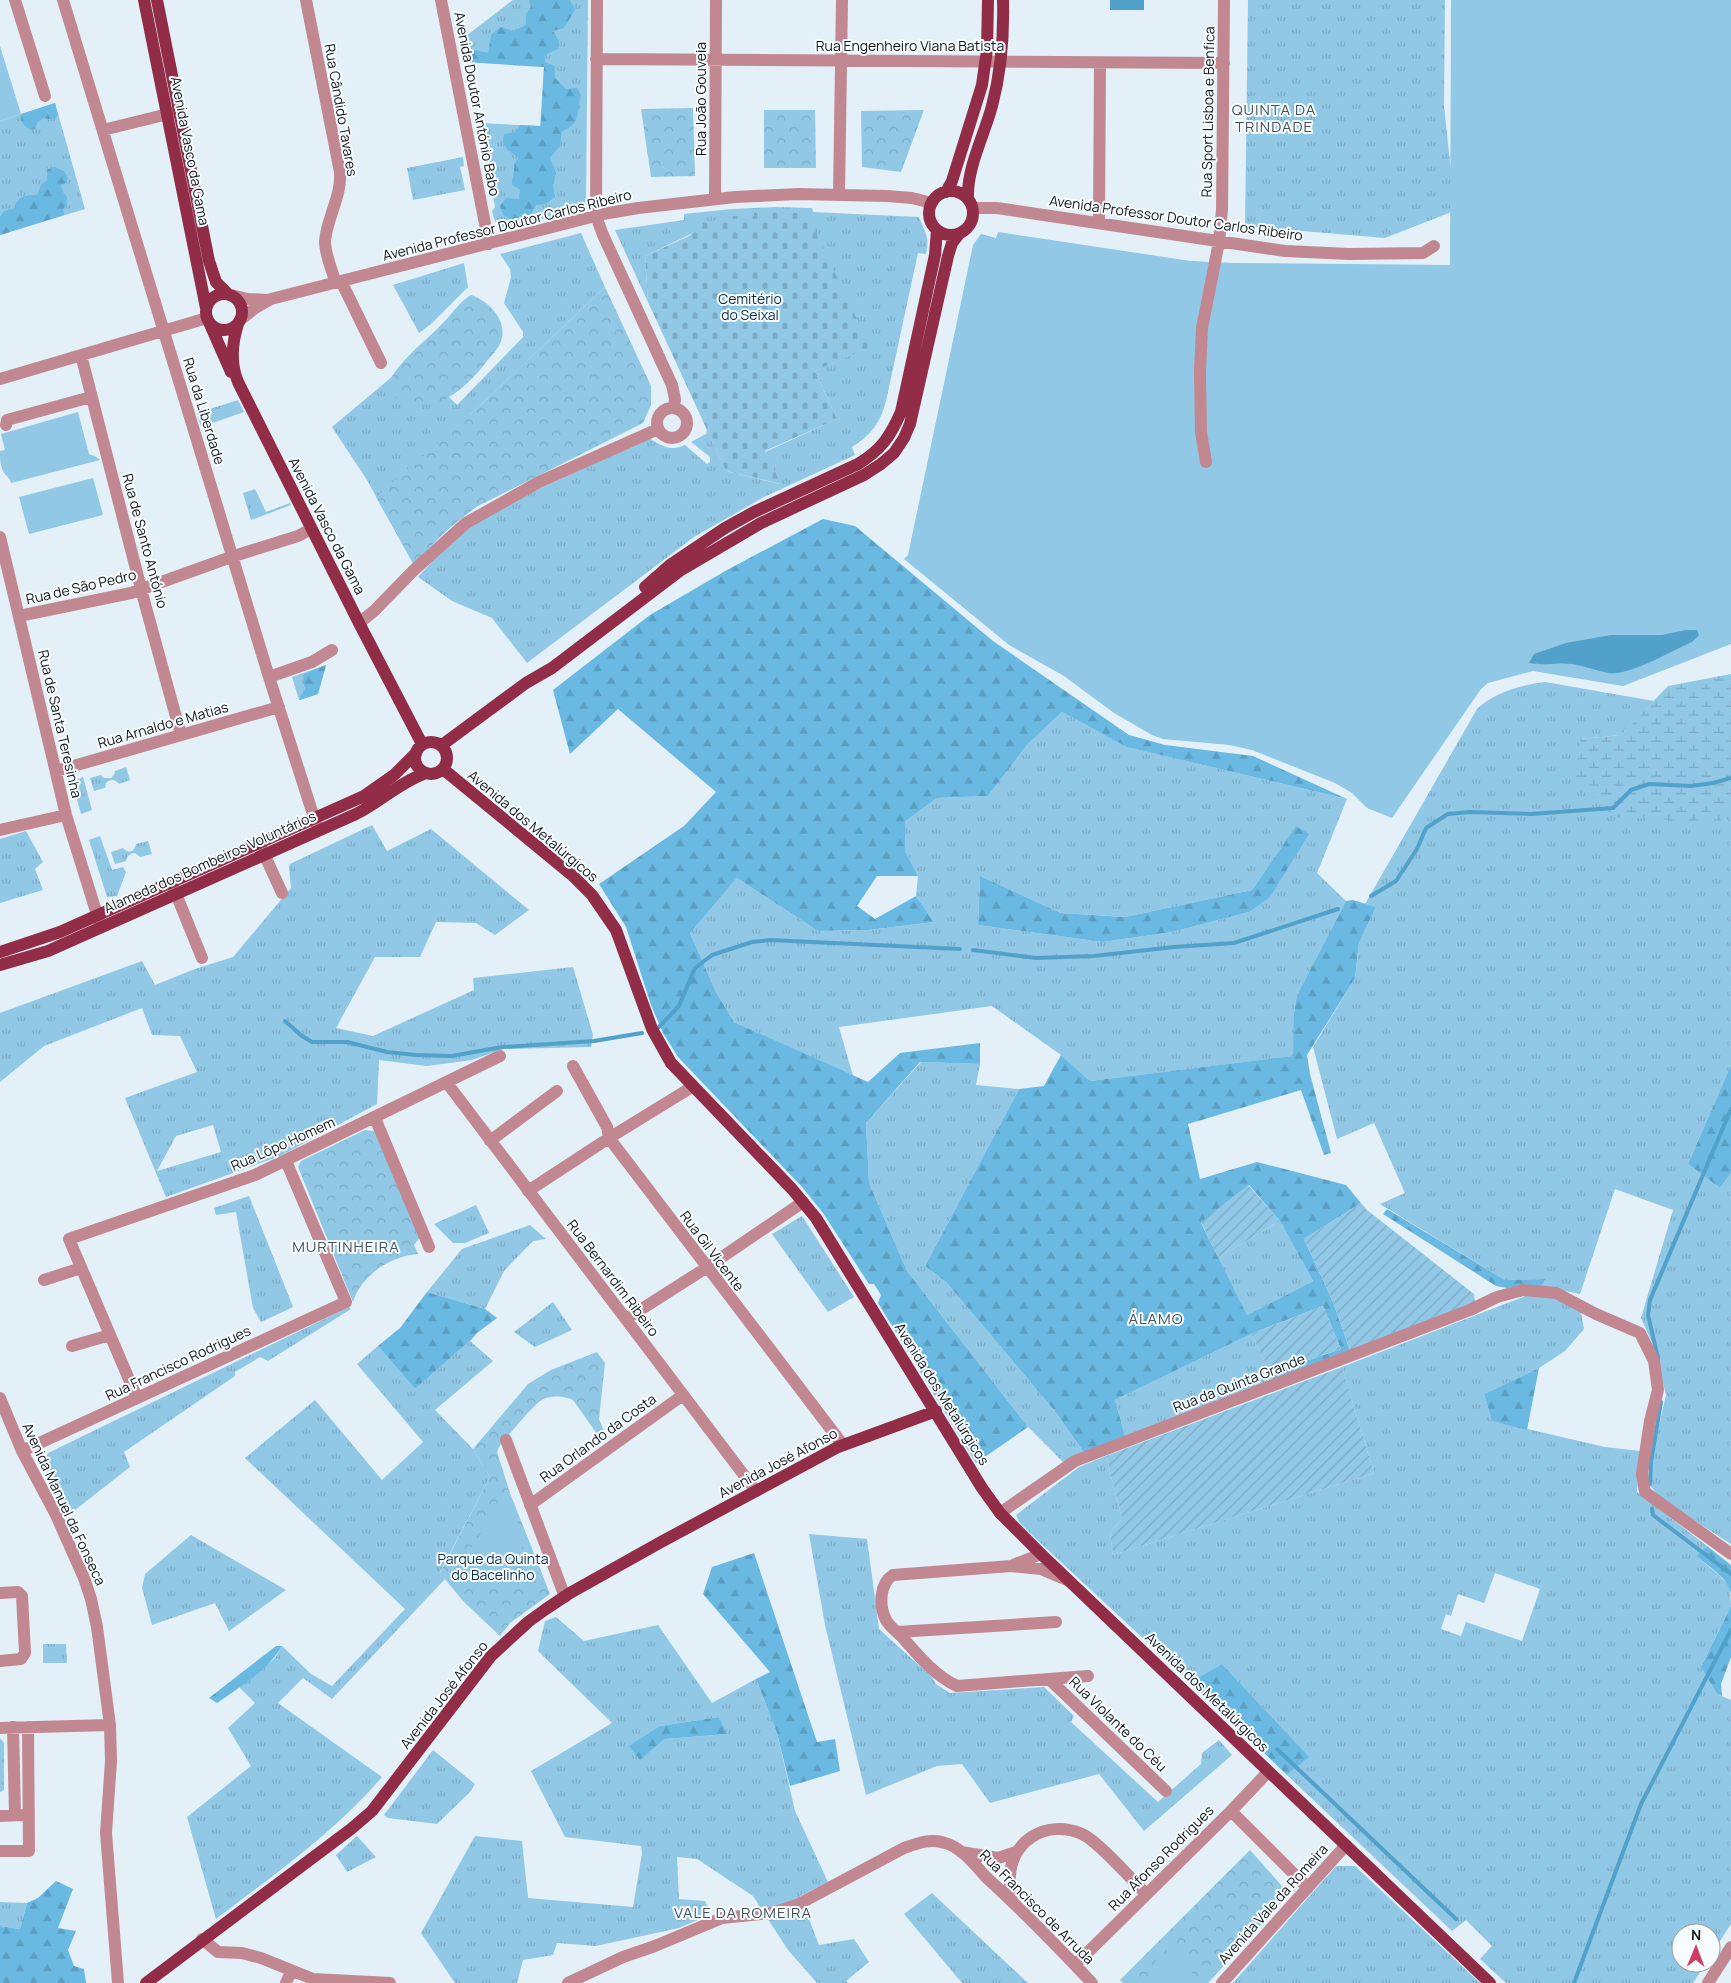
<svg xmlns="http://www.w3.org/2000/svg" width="1731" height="1983" font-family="Manrope,sans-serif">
	<defs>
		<pattern id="grass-tufts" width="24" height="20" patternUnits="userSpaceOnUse" patternTransform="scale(1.25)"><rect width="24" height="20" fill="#91c8e6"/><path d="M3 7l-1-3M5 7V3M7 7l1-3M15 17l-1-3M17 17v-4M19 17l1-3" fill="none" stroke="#7cabc5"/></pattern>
		<pattern id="forest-firs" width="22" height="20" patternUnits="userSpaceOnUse" patternTransform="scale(1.25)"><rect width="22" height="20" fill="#69b9e3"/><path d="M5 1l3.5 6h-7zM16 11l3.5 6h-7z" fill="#5a9ec2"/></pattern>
		<pattern id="wetland-marsh" width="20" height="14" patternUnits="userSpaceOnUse" patternTransform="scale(1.25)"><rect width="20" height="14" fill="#91c8e6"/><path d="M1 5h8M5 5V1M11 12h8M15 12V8" fill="none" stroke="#7cabc5"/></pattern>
		<pattern id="cemetery-stones" width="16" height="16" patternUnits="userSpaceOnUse" patternTransform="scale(1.25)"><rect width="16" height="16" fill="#91c8e6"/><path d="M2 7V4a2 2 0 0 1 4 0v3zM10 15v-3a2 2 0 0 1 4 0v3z" fill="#7cabc5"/></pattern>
		<pattern id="park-crowns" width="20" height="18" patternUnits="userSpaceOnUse" patternTransform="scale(1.25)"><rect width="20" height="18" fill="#91c8e6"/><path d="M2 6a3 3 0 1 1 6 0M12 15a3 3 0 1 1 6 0" fill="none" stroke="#7cabc5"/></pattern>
		<pattern id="garden-furrows" width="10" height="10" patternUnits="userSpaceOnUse" patternTransform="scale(1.25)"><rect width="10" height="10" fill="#91c8e6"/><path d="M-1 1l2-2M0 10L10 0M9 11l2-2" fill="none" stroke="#7cabc5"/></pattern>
	</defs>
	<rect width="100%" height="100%" fill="#e3f0f7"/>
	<path fill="url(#grass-tufts)" fill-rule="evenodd" d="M513,0H588L586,200L585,206L579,210L505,228C496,226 494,220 492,211L495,207L479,123L540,126L544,67L467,62L462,39Z
		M1248,0H1445L1444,106L1455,209L1449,213L1385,238L1245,226Z
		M55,103L85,209L0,235V121Z
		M463,157L464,166L460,167L465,190L413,200L407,168Z
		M776,207L812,208L813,212L919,217C925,233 930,236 926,254L918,253L886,401C881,422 870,436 852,447L855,455L764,497L694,537L527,663L492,618L452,601L418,577L457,535L489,512L649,438C662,446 670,452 685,445L707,464L710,462V457L691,442L706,434L707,429L726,471L780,484L765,452L837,419L815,371L869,347L754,212L755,216H718V221L645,256L648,302L615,230L684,220V214L732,209Z
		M581,233L605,287L470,415L532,479C513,487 494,495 476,507C452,523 433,544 414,565L367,480L332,427L412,360L457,405L523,337V332L504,303L511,277L510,269L500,254Z
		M464,263L468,287L431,324L419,333L393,285Z
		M238,400L244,412L201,427L197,413Z
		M255,489L266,512L290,503L291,505L251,520L243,493Z
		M326,665L318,694L299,700L292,677Z
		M1545,682L1654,701L1621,735L1581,739L1731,799V1065L1688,1164L1720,1188L1731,1173V1544L1662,1500L1648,1483L1649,1469L1666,1395L1654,1347L1641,1318L1673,1210L1615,1189L1580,1294L1541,1286L1544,1279L1505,1280L1380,1204L1405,1193L1374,1123L1337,1139L1313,1047L1355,978L1359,943L1376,907L1365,904L1477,709C1495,692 1521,685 1545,682Z
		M1062,712L1128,747L1347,799L1317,873L1346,901L1297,995L1294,1012V1056L1090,1081L1061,1055L992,1006L839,1027L853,1076L734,1022L716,992L690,933L737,878L818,931L869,930L934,922L916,896L918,876L905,851L904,821L937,798L988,796L1027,745ZM1296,826L1249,912L1172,932L1103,942L978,925L980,876L1061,913L1125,917L1252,890Z
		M126,767L130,780L119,784C115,779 110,779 106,783L105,788L94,791L90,778L101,775L104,778H111L114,775L115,771Z
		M83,777L92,810L81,814L72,782Z
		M372,825L387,851L431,829L529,910L495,935L476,923L436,922L420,957H375L336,1028L373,1036L474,990L473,978L573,967L593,1035L591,1047L503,1049L472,1060L427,1066L379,1060L377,1104L280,1156L166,1197L125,1098L197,1072L180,1036L152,1035L142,1008L44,1046L0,1082V1013L142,961L155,985L195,969L233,957L291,888L289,867L290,864ZM213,1125L221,1152L157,1171L176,1136Z
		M26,831L43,862L35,869L43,890L0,903V839Z
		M100,836L112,870L123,867L126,872L117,896L107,897L89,840Z
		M148,841L152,854L140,857L135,853C130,853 127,856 126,861L115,864L111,852L123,848C128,854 135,852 136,844Z
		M921,1062L980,1064L976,1085L1019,1089L925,1266L946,1282L1054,1410L1085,1454L1064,1463L1028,1427L907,1271L869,1183L866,1123Z
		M249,1196L293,1307L261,1322L253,1308L236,1212L216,1215L214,1208Z
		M476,1205L489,1233L465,1243H453L434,1224Z
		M802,1216L854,1297L828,1312L772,1234Z
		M1280,1221L1313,1281L1247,1315L1218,1258Z
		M530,1225L546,1239L533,1241L504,1271L485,1309L427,1292L462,1249Z
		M1528,1295L1551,1296L1581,1312L1584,1329L1565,1351L1539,1368L1484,1394L1492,1421L1605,1447L1640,1451L1637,1492L1707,1546L1696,1556L1718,1574L1730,1587L1731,1606L1701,1667L1717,1694L1731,1700V1924L1711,1955V1933H1681V1963H1706L1693,1983H1506L1480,1959L1492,1946L1466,1920L1452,1931L1287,1775L1308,1757L1222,1664L1190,1682L1034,1537L1019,1522L1016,1515L1079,1467L1106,1456L1122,1519L1110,1533L1113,1555L1374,1473L1342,1367ZM1495,1573L1540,1589L1522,1641L1466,1622L1461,1636L1441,1629L1446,1614L1451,1616L1458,1594L1484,1603Z
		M553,1302L572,1330L535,1347L514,1332Z
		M349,1307L351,1309L268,1361L260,1357L235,1372V1376L124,1452L130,1467L66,1517L44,1466V1459L48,1453Z
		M1251,1334L1275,1383L1126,1439L1115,1400Z
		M470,1341L493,1361L435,1410L473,1449L490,1477L440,1572L445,1579L332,1699L303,1678L278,1703L382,1777C334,1833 275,1874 216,1919L187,1817L251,1766L228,1728L255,1703L239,1687L275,1658L282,1646L311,1674L332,1686L405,1609L245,1458L315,1400L382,1480L423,1442L357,1364L378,1346L415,1389Z
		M809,1534L867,1539L879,1629L932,1677L936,1684L950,1693L1044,1687L1074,1716L1071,1722L1158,1802L1201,1764L1202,1753L1219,1740L1232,1755L1144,1831L1099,1774L990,1803L962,1764L937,1766L866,1795L825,1625Z
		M191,1535L286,1590L229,1631L215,1603L152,1625L142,1588L145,1574Z
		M556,1617L584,1641L658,1625L712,1703L756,1679L777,1733L795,1811L828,1882L800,1896L819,1945L854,1939L869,1962L846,1981L848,1983H817L788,1950L753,1896L697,1859L677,1857L679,1899L705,1901L711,1914L679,1928L596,1946L557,1943L553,1955L523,1960L517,1983H455L421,1933L475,1836L522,1841L528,1898L633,1907L642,1853L641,1846L565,1837L531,1771L612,1723L538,1651L545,1621ZM719,1717L728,1734L664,1739L660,1726Z
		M43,1644H66L67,1663H43Z
		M433,1750L475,1784L471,1791L437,1824L388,1818L384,1815Z
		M357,1836L376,1857L347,1872L336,1855Z
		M1336,1866H1355L1480,1983H1233Z
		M932,1893L1028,1983H962L904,1914Z
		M0,1902L27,1903L20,1929L0,1926Z"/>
	<path fill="url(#forest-firs)" fill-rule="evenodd" d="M529,0H570L575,10L564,28L553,31L559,41L558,49L545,55V62L555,66V78L566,89L577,88L581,95C576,112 582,124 562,131L560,146L550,158L556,173L553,185L555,197L545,204L536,205L529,219L513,221L503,215L500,206L506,198L519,199L520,190L512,185C512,177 515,172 514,164L519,158L508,150L503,143L504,134L515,132L520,125L541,126L544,67L467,62L465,53L476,50L488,53L491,35L501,27L513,31L526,25V14L531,7Z
		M55,103L58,115C55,121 49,119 44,118L38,122L35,129L31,130C25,126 20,123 21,114Z
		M54,167L64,171L68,178L66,183L61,185L63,192L67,197V205L63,209L64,215L0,235V217L4,211L14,208C18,196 25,195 37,195L41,185L47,180V170Z
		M823,519L855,526L993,641L1129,735L1165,745L1253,756L1347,799L1127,747L1062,712L1027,745L988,796L937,798L905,821V851L918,876H877L857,906L875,919L916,896L934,922L869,930L818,931L737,878L690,933L716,992L734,1022L868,1082L900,1053L980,1043V1064L920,1062L866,1123L869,1183L907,1271L1028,1427L976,1463L878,1303L881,1295L874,1284H869L823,1213L802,1187L678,1057L663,1033L651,1005L626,927L599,884L684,826L716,792L618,709L570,754L553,690L650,615L727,570Z
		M326,665L318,694L300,700V697L305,689L303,675L309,672Z
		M1296,826L1309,834L1270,897L1249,912L1172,932L1103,942L978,925L980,876L1061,913L1125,917L1252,890Z
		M1353,900L1376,907L1359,943L1355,978L1307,1055L1310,1074L1331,1153L1324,1155L1301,1090L1188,1124L1200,1179L1257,1162L1346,1185L1361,1203L1304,1239L1333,1302L1351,1353L1275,1383L1270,1373L1341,1349L1323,1306L1251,1334L1115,1400L1126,1439L1085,1454L1054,1410L946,1282L925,1266L1019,1089L1044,1086L1061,1055L1090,1081L1293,1056L1294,1012L1297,995L1346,901ZM1249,1185L1280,1221L1313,1281L1247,1315L1201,1223Z
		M1731,1065V1173L1720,1188L1688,1164Z
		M1387,1209L1505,1280L1545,1279L1541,1286L1507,1288L1496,1286L1383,1214Z
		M427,1292L485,1309L497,1318L477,1333L471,1340L415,1389L378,1346L400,1328Z
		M1539,1368L1527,1430L1492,1421L1484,1394Z
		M1707,1546L1731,1565V1593C1728,1578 1707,1565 1696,1556Z
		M754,1553L817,1742L835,1739L840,1771L790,1786L777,1733L756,1679L770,1672L703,1594L712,1567Z
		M1731,1606V1657L1721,1684L1722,1696L1717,1694L1701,1667Z
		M276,1646H282C268,1670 240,1687 217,1703L209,1698Z
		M1222,1664L1309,1757L1287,1775L1190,1682Z
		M719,1717L728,1734L664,1739L640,1760L629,1746L660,1726Z
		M56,1881L73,1889L58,1928L76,1931L68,1950L74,1966L84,1969L86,1983H0V1926L20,1929L27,1903L38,1898Z"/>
	<path fill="url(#wetland-marsh)" d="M1731,674V799L1720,823L1614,817L1575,780L1581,739L1621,735L1668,686Z"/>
	<path fill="url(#cemetery-stones)" d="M754,212L807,213L870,347L815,371L837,419L765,451L781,484L726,471L648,302L645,256L691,235L690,222L718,221V216H754Z"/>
	<path fill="url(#park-crowns)" d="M693,108L695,176L651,177L641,109Z
		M764,110H815L816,168H764Z
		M924,110L901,172L862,167L861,111Z
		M605,287L651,386V405L643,423L476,507L443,533L414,565L376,497L470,415Z
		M471,295C488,301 506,318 502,338C500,347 493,354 487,361C469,385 438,415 405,402C394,398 390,395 387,385C401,358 424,343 444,322C453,313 460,301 471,295Z
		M365,1130L374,1131L420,1237L414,1245L418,1254C391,1256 361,1275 353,1302L298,1167L301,1161Z
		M597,1352L605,1363L599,1419L607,1438L602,1441L573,1400C564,1396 551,1395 542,1400C533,1405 507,1437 499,1447L497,1452L510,1493L550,1594L510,1623L500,1636L462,1600L440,1573L490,1477L473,1449L528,1384L551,1370Z
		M0,1738L4,1743V1790L0,1792Z
		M1250,1850L1289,1894L1208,1983H1123L1120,1980Z"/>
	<path fill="url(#garden-furrows)" d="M1248,1185L1280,1221L1218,1258L1201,1222Z
		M1361,1203L1367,1210L1474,1294L1475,1303L1351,1353L1333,1302L1304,1239Z
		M1323,1306L1341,1349L1270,1373L1251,1334Z
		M1342,1367L1374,1473L1113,1555L1110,1533L1122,1519L1106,1456Z"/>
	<path fill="#91c8e6" d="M1451,0H1731V644L1623,686L1533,671L1488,683L1481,689L1392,818L1367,808L1352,793L1335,783L1252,750L1229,745L1163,739L1152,735L1114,713L1064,676L1009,645L904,559L908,555L973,245L981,234L996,238L998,232L1191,261L1234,263L1450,265Z
		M0,46L21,114L0,121Z
		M78,412L89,454L95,456L100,460L11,483C10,478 7,477 4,473C0,466 0,458 0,451L5,450L1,434Z
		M93,478L103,515L29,534L19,497Z
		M507,1500L526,1542L493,1589L459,1565L501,1504Z
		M1167,1948L1186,1950L1185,1964L1193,1965L1191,1983H1162L1152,1979L1155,1961H1165Z"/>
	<path fill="#51a1ca" d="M1110,0H1144V10H1110Z
		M1686,630H1697L1699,635L1692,642C1671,651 1630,676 1609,673C1597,671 1584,666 1572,664C1558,662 1544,666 1529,663L1534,654L1566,643L1611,635H1662Z"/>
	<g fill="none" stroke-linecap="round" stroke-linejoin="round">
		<path stroke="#51a1ca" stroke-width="4" d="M1371,896L1396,881L1417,849L1426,828L1448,814L1470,812L1531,814L1613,808L1631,790L1649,784L1691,786L1713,783L1731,778
			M973,950L1036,958L1094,956L1174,947L1234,943L1338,909
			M285,1021L302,1036L312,1042H347L387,1052L416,1055L451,1056L503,1047L594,1041L642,1033
			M659,1027L679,1006L695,968L712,955L752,942L770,940L960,949
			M1658,1358L1648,1315L1650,1300L1731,1109
			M1650,1484L1651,1462L1661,1402
			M1652,1509L1653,1515L1731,1574
			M1277,1749L1456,1919
			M1574,1983L1641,1804L1731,1630"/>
		<path stroke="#c28891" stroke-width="12" d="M15,0L45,96
			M63,0L269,677L318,830
			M306,0L340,172C342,196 327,217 325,241C325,255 332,270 336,283
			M441,0L489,244
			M597,0L596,216L603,235L672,385L675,399L674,408
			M596,59L1224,63
			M103,130L176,112
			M839,194L842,0
			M715,198L716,0
			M973,208H997L1285,251L1349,254L1423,253L1434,246
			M1099,222L1100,63
			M341,281L381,363
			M231,295L248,299L269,300
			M240,320L255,308L271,299L603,214L638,208L735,197L798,194L887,196L912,198L932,203
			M81,355L145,604L181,735
			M0,379L207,318
			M657 423a15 15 0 1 1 30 0a15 15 0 1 1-30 0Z
			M6,425L7,420L91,397
			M1206,462L1201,432L1200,372L1202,328L1219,242L1222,210L1224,0
			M0,537L66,815L100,924
			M19,616L131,593L234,556L298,536L311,529
			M359,623L374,611L413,571L466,523L539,482L658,429
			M269,677L312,662L332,650
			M56,771L279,707
			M0,830L66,815
			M260,845L282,893
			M172,884L202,958
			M573,1066L607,1127L609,1138L843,1445
			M447,1083L756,1491
			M375,1118L429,1247
			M490,1141L557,1091
			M528,1191L609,1138L692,1087
			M44,1280L81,1268
			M626,1319L706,1268L803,1202
			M72,1346L110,1335
			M0,1398L22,1451L56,1515L84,1578L91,1599L97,1627L110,1725L111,1761L106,1833L118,1983
			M137,1398L69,1239L255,1175L500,1056
			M506,1440L565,1597
			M22,1451L346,1302L286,1161
			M530,1505L683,1395
			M1000,1513L1075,1461L1470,1310L1497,1297L1523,1290L1556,1293L1596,1314L1640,1333L1654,1361L1658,1390L1650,1421L1642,1474L1645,1492L1731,1554
			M1013,1565L1041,1554
			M1067,1580L1041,1569L1011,1566L893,1575C879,1584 879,1606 886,1620C890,1627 897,1632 902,1637C918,1655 935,1676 957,1686L1088,1676
			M0,1593L18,1592L22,1596L25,1653L21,1659L0,1661
			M897,1632L1056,1622
			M1049,1679L1166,1791
			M13,1727L15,1815
			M0,1728L110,1725
			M1231,1811L1308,1888
			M0,1816L23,1815
			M0,1851H29L28,1727
			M961,1852L998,1858L1016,1852
			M1013,1902C1010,1896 1010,1889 1010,1883C1007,1842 1046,1818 1082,1834C1098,1841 1132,1880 1146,1894
			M202,1939L218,1952L242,1953L261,1958L313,1979L390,1983
			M1075,1965L1231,1811L1268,1772
			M286,1983L291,1971
			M568,1983L623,1957L655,1946L722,1918L772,1913L797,1905L904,1848C918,1843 931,1838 945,1843C961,1847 975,1865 986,1877C1023,1911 1058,1947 1092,1983
			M1222,1983L1346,1845
			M1708,1983L1731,1947"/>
		<path stroke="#912d47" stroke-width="12" d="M144,0L206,308
			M157,0L209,261L216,282L227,293
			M929 213a22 22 0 1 1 44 0a22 22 0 1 1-44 0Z
			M946,192L952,181L982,85L987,50L988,0
			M968,198C967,167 984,136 992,106C1001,72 1004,36 1003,0
			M206 312a18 18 0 1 1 36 0a18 18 0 1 1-36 0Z
			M209,322L231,372
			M238,324C232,343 230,363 238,382L359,623L422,744
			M645,587L670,565L725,528L754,512L858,464C881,450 890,437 901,412L935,255L937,230
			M415 758a16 16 0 1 1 32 0a16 16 0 1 1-32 0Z
			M442,745L526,683L552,668L681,570L761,523L864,475L881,464L894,453L904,438L910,424L948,256L952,243L959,234
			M443,769L572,875L592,895L616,930L652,1029L671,1063L792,1189L816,1218L982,1488L1000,1513L1041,1554L1490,1983
			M0,952L60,932L364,796L394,775L416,753
			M0,965L48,951L356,814C380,802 400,782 426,773
			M146,1983L351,1829L372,1811L491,1656L528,1622L546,1609L570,1593L661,1542L838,1447L936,1411"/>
	</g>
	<g text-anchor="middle" stroke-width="4" stroke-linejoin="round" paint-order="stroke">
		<g font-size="14" fill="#111517" stroke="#f7fcff">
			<text x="910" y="51">Rua Engenheiro Viana Batista</text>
			<text transform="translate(701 99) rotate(-90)" y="5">Rua João Gouveia</text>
			<text transform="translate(477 104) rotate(79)" y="5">Avenida Doutor António Babo</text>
			<text transform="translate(341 110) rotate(80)" y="5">Rua Cândido Tavares</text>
			<text transform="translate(1208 112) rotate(-89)" y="5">Rua Sport Lisboa e Benfica</text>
			<text transform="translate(190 151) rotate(79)" y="5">Avenida Vasco da Gama</text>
			<text transform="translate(1176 218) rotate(8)" y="5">Avenida Professor Doutor Carlos Ribeiro</text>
			<text transform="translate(507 225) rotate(-14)" y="5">Avenida Professor Doutor Carlos Ribeiro</text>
			<text transform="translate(204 411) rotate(73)" y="5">Rua da Liberdade</text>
			<text transform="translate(327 526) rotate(63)" y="5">Avenida Vasco da Gama</text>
			<text transform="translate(145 541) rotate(75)" y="5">Rua de Santo António</text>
			<text transform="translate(81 587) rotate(-13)" y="5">Rua de São Pedro</text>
			<text transform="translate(60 724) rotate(77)" y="5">Rua de Santa Teresinha</text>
			<text transform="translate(163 725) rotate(-16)" y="5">Rua Arnaldo e Matias</text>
			<text transform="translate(533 826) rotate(40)" y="5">Avenida dos Metalúrgicos</text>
			<text transform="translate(210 862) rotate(-24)" y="5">Alameda dos Bombeiros Voluntários</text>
			<text transform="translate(283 1144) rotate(-24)" y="5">Rua Lôpo Homem</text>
			<text transform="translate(712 1251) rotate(53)" y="5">Rua Gil Vicente</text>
			<text transform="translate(613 1278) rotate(53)" y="5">Rua Bernardim Ribeiro</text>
			<text transform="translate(178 1363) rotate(-25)" y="5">Rua Francisco Rodrigues</text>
			<text transform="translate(1239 1383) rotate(-21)" y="5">Rua da Quinta Grande</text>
			<text transform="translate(942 1394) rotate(58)" y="5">Avenida dos Metalúrgicos</text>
			<text transform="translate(598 1438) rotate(-36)" y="5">Rua Orlando da Costa</text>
			<text transform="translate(778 1463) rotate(-28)" y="5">Avenida José Afonso</text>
			<text transform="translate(64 1504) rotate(65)" y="5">Avenida Manuel da Fonseca</text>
			<text transform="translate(1207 1692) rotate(44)" y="5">Avenida dos Metalúrgicos</text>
			<text transform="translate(444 1695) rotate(-52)" y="5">Avenida José Afonso</text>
			<text transform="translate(1118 1724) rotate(44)" y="5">Rua Violante do Céu</text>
			<text transform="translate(1161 1858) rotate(-45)" y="5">Rua Afonso Rodrigues</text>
			<text transform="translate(1273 1904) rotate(-48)" y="5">Avenida Vale da Romeira</text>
			<text transform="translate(1037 1907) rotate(45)" y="5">Rua Francisco de Arruda</text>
		</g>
		<g font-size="14" fill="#0a2f41" stroke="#f7fcff">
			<text x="750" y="304">Cemitério<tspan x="750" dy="16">do Seixal</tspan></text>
			<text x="493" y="1564">Parque da Quinta<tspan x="493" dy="16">do Bacelinho</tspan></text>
		</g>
		<g font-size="15" letter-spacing="1" fill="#475157" stroke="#f7fcff">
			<text x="1274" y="115">QUINTA DA<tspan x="1274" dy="17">TRINDADE</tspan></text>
			<text x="346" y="1252">MURTINHEIRA</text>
			<text x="1156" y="1324">ÁLAMO</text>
			<text x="743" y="1918">VALE DA ROMEIRA</text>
		</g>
	</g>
	<g transform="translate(1696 1948) rotate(1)"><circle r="24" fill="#f7fcff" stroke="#9ba0a2"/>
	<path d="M0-4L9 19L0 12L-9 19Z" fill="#cc3e64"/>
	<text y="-8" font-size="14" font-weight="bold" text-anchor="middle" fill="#111517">N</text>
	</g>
</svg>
